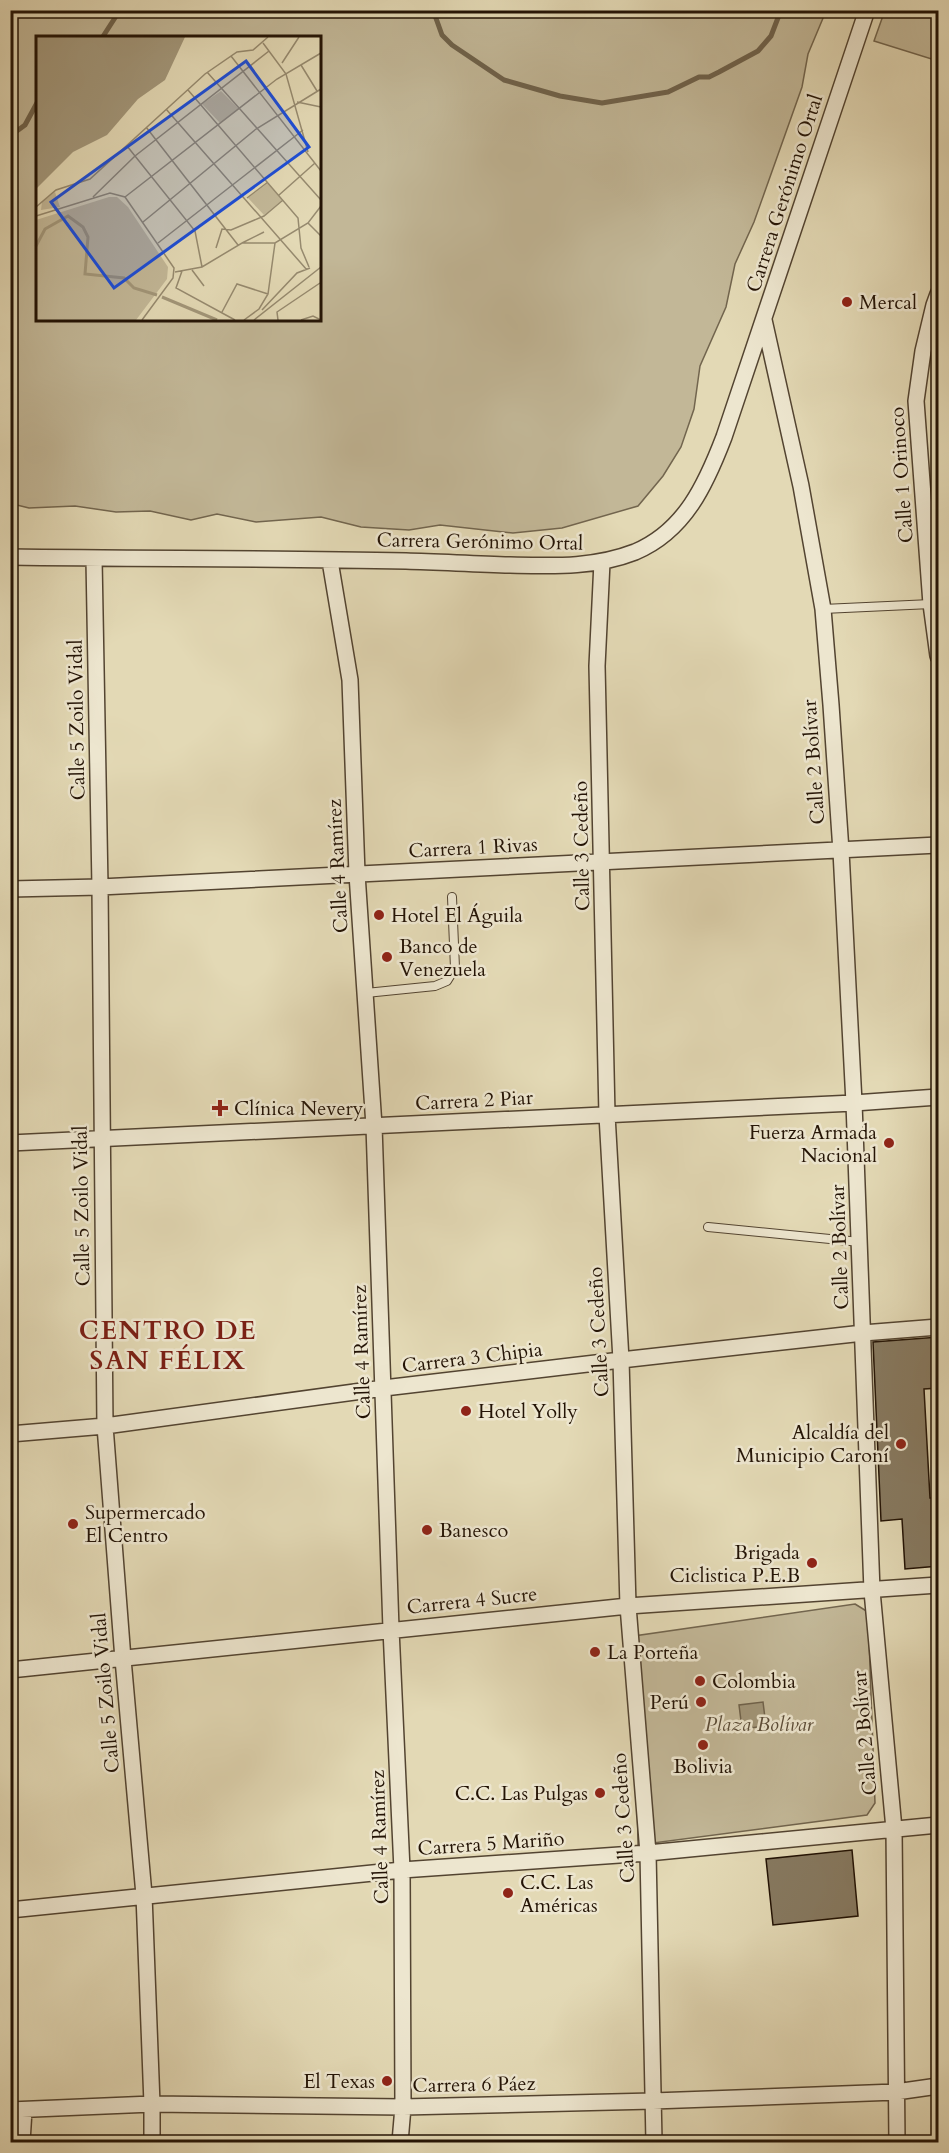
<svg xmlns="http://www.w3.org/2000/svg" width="949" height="2153" font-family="Cardo,serif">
	<rect width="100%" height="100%" fill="#e3d9b5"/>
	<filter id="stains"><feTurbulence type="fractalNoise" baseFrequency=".00333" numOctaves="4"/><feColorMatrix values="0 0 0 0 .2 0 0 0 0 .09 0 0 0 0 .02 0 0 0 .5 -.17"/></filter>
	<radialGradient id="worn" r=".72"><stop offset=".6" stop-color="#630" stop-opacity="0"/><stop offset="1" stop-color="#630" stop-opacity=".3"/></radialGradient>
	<path fill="#c2b797" stroke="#72654e" stroke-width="1.5" fill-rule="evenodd" d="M885,10L938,11V61L874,41Z
		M10,11L11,10L826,11L808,54L802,87L754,222L735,264L726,307L700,366L694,409L681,447L663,476L638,506L562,528L513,533L440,525L409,530L361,527L321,517L256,522L217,514L191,520L150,511L116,512L75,506L29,508L17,505L11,507ZM38,38H320V320H38Z
		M855,1604L868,1612L875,1803L867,1815L638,1845L634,1636Z"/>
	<path fill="#a29679" stroke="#6f624b" stroke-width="1.5" d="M763,1702L766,1726L742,1729L739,1705Z"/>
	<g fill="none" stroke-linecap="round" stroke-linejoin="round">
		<path stroke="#6f624b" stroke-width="5" d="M433,10L442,35L452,45L504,80L560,96L602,103L668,92L699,77H709L719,72L758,51L771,36L781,10
			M102,38L120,10
			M10,136L25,125L38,101"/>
	</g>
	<path fill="#877a61" stroke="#231305" stroke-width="1.5" d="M939,1337V1388L924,1389L930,1498H939V1566L905,1569L902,1519L881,1521L873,1342Z
		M852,1850L858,1916L773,1925L766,1859Z"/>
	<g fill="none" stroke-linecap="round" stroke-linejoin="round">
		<g stroke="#534431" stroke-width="10">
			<path id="lane" d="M823,609L931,604
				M366,993L435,986L447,981L455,968L452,897
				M708,1227L860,1242"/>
		</g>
		<g stroke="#534431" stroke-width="18">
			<path id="street" d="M938,294L934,305L923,351L916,401L931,604L938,656
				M764,320L801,486L823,609L831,705L841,851L854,1103L872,1591L894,1829L897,2142
				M10,557C142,559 274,558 406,561C440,562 475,564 510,565C553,566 594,568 635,552C685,531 706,484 724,437L867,10
				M94,559L100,887L105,1426L123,1659L144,1895L152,2104V2142
				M330,561L350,680L357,874L374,1126L391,1629L402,1870L403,2107L400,2142
				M602,562L597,666L607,1115L621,1360L628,1606L648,1853L654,2142
				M10,889L100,887L938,845
				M10,1143L854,1103L938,1097
				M10,1434L105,1426L384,1388L621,1360L863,1333L938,1327
				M10,1670L628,1606L938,1585
				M10,1910L402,1870L648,1853L938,1825
				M10,2110L152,2104L403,2107L653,2101L896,2092L938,2086
				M22,2142L24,2110"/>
		</g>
		<use href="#lane" stroke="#ede6cf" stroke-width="8"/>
		<use href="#street" stroke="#ede6cf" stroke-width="15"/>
	</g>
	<g fill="#8f2418" stroke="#ede6cf" stroke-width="2">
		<circle cx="847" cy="302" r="6"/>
		<circle cx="379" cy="915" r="6"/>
		<circle cx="387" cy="957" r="6"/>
		<path d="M217 1099h6v6h6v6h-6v6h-6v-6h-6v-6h6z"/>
		<circle cx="889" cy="1143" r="6"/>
		<circle cx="466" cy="1411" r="6"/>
		<circle cx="901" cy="1444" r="6"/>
		<circle cx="73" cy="1524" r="6"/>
		<circle cx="427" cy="1530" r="6"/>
		<circle cx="812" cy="1563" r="6"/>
		<circle cx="595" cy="1652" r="6"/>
		<circle cx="700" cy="1681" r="6"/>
		<circle cx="701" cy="1702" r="6"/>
		<circle cx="703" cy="1745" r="6"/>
		<circle cx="600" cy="1793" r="6"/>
		<circle cx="508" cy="1893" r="6"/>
		<circle cx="387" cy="2081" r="6"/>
	</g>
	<g text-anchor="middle" stroke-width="5" stroke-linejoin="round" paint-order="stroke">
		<g font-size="20" fill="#231305" stroke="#ede6cf">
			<text transform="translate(784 193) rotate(-72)" y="7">Carrera Gerónimo Ortal</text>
			<text transform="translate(901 475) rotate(-94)" y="7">Calle 1 Orinoco</text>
			<text transform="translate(480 541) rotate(1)" y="7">Carrera Gerónimo Ortal</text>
			<text transform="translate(76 720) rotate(-91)" y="7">Calle 5 Zoilo Vidal</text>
			<text transform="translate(813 762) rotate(-94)" y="7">Calle 2 Bolívar</text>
			<text transform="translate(581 846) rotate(-91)" y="7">Calle 3 Cedeño</text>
			<text transform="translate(473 847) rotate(-3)" y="7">Carrera 1 Rivas</text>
			<text transform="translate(337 866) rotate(-93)" y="7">Calle 4 Ramírez</text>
			<text transform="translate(474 1100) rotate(-3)" y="7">Carrera 2 Piar</text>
			<text transform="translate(81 1206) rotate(-91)" y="7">Calle 5 Zoilo Vidal</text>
			<text transform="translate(839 1247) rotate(-92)" y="7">Calle 2 Bolívar</text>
			<text transform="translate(598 1332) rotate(-93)" y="7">Calle 3 Cedeño</text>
			<text transform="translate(361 1352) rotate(-92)" y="7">Calle 4 Ramírez</text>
			<text transform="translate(472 1357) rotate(-7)" y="7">Carrera 3 Chipia</text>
			<text transform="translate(472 1600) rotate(-6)" y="7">Carrera 4 Sucre</text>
			<text transform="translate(105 1693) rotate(-95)" y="7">Calle 5 Zoilo Vidal</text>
			<text transform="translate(864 1733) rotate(-95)" y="7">Calle 2 Bolívar</text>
			<text transform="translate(623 1818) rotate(-94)" y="7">Calle 3 Cedeño</text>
			<text transform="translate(379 1837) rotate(-92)" y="7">Calle 4 Ramírez</text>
			<text transform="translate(491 1843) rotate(-4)" y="7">Carrera 5 Mariño</text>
			<text transform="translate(474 2084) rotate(-1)" y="7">Carrera 6 Páez</text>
		</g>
		<g font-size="20" fill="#231305" stroke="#ede6cf" text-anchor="start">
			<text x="859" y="309">Mercal</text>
			<text x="391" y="922">Hotel El Águila</text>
			<text x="399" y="953">Banco de<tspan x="399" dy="23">Venezuela</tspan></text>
			<text x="234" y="1115">Clínica Nevery</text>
			<text x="877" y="1139" text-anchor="end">Fuerza Armada<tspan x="877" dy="23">Nacional</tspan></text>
			<text x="478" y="1418">Hotel Yolly</text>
			<text x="889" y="1439" text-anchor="end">Alcaldía del<tspan x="889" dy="23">Municipio Caroní</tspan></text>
			<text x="85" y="1519">Supermercado<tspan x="85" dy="23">El Centro</tspan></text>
			<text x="439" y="1537">Banesco</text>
			<text x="800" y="1559" text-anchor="end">Brigada<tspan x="800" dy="23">Ciclistica P.E.B</tspan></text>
			<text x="607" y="1659">La Porteña</text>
			<text x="712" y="1688">Colombia</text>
			<text x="689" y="1709" text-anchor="end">Perú</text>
			<text x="703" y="1773" text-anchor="middle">Bolivia</text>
			<text x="588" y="1800" text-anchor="end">C.C. Las Pulgas</text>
			<text x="520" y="1889">C.C. Las<tspan x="520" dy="23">Américas</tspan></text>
			<text x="375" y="2088" text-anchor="end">El Texas</text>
		</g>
		<g font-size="20" font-style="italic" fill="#5b4c38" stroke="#ede6cf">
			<text x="759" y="1731">Plaza Bolívar</text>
		</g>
		<g font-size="26" font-weight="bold" letter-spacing="1.5" fill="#7a1f14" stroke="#ede6cf">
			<text x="168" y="1339">CENTRO DE<tspan x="168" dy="30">SAN FÉLIX</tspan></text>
		</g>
	</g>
	<g transform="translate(36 36)">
		<rect width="285" height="285" fill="#e3d9b5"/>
		<path d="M185,55L203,73L184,87L166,68ZM232,147L246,164L228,179L212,162ZM19,156L24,171L5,174L6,166ZM73,161H81L92,171L132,231L131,243L100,284H0V184Z" fill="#c2b797"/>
		<path d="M0,1H149L129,44L102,63L71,99L37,116L0,153Z" fill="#a29679"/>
		<path fill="none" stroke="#a29679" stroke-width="3" d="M0,210L9,193L32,180L47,191L52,201L49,238L88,242L98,252L121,259M126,261L181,284"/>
		<path fill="none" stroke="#968a6f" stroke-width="1.5" d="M227,7L250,38L272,116M195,20L285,135M246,27L263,1M265,29L281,55M171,36L285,164M152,54L262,182L265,212L273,231M261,66L285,71M130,73L271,234M110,91L202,209M91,110L159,195L166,231M243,159L279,127M57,161L99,120L233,15M89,161L241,43L285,17M211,162L232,146M0,171L20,154L54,143L169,38L201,16L217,14L232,1M0,180L74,157L89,161L138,232L137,242L106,284M107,186L220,93L285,53M272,187L285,200M122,207L267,94M206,207L228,196M180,212L186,193L195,194L228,180L247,164M156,234L168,250M146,235L140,252L199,284M139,236L166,231L206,207H239L272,187L285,170M226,274L261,237L274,232M186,276L201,248L232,258M208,284L223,273L232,258L239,207M218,284L285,231M242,284L241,276L284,247M265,284L277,280L285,284"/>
		<path fill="#1d4ed8" fill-opacity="0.15" stroke="#1d4ed8" stroke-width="3" d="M210,25L273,111L78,252L15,166Z"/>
		<rect width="285" height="285" fill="none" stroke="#231305" stroke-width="3"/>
	</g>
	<rect width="949" height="2153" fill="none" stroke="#e3d9b5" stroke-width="36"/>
	<rect x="12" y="12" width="925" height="2129" fill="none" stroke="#231305" stroke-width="3"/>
	<rect x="18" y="18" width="913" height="2117" fill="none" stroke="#231305" stroke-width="1.5"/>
	<rect width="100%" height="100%" filter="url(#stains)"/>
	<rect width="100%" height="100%" fill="url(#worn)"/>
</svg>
